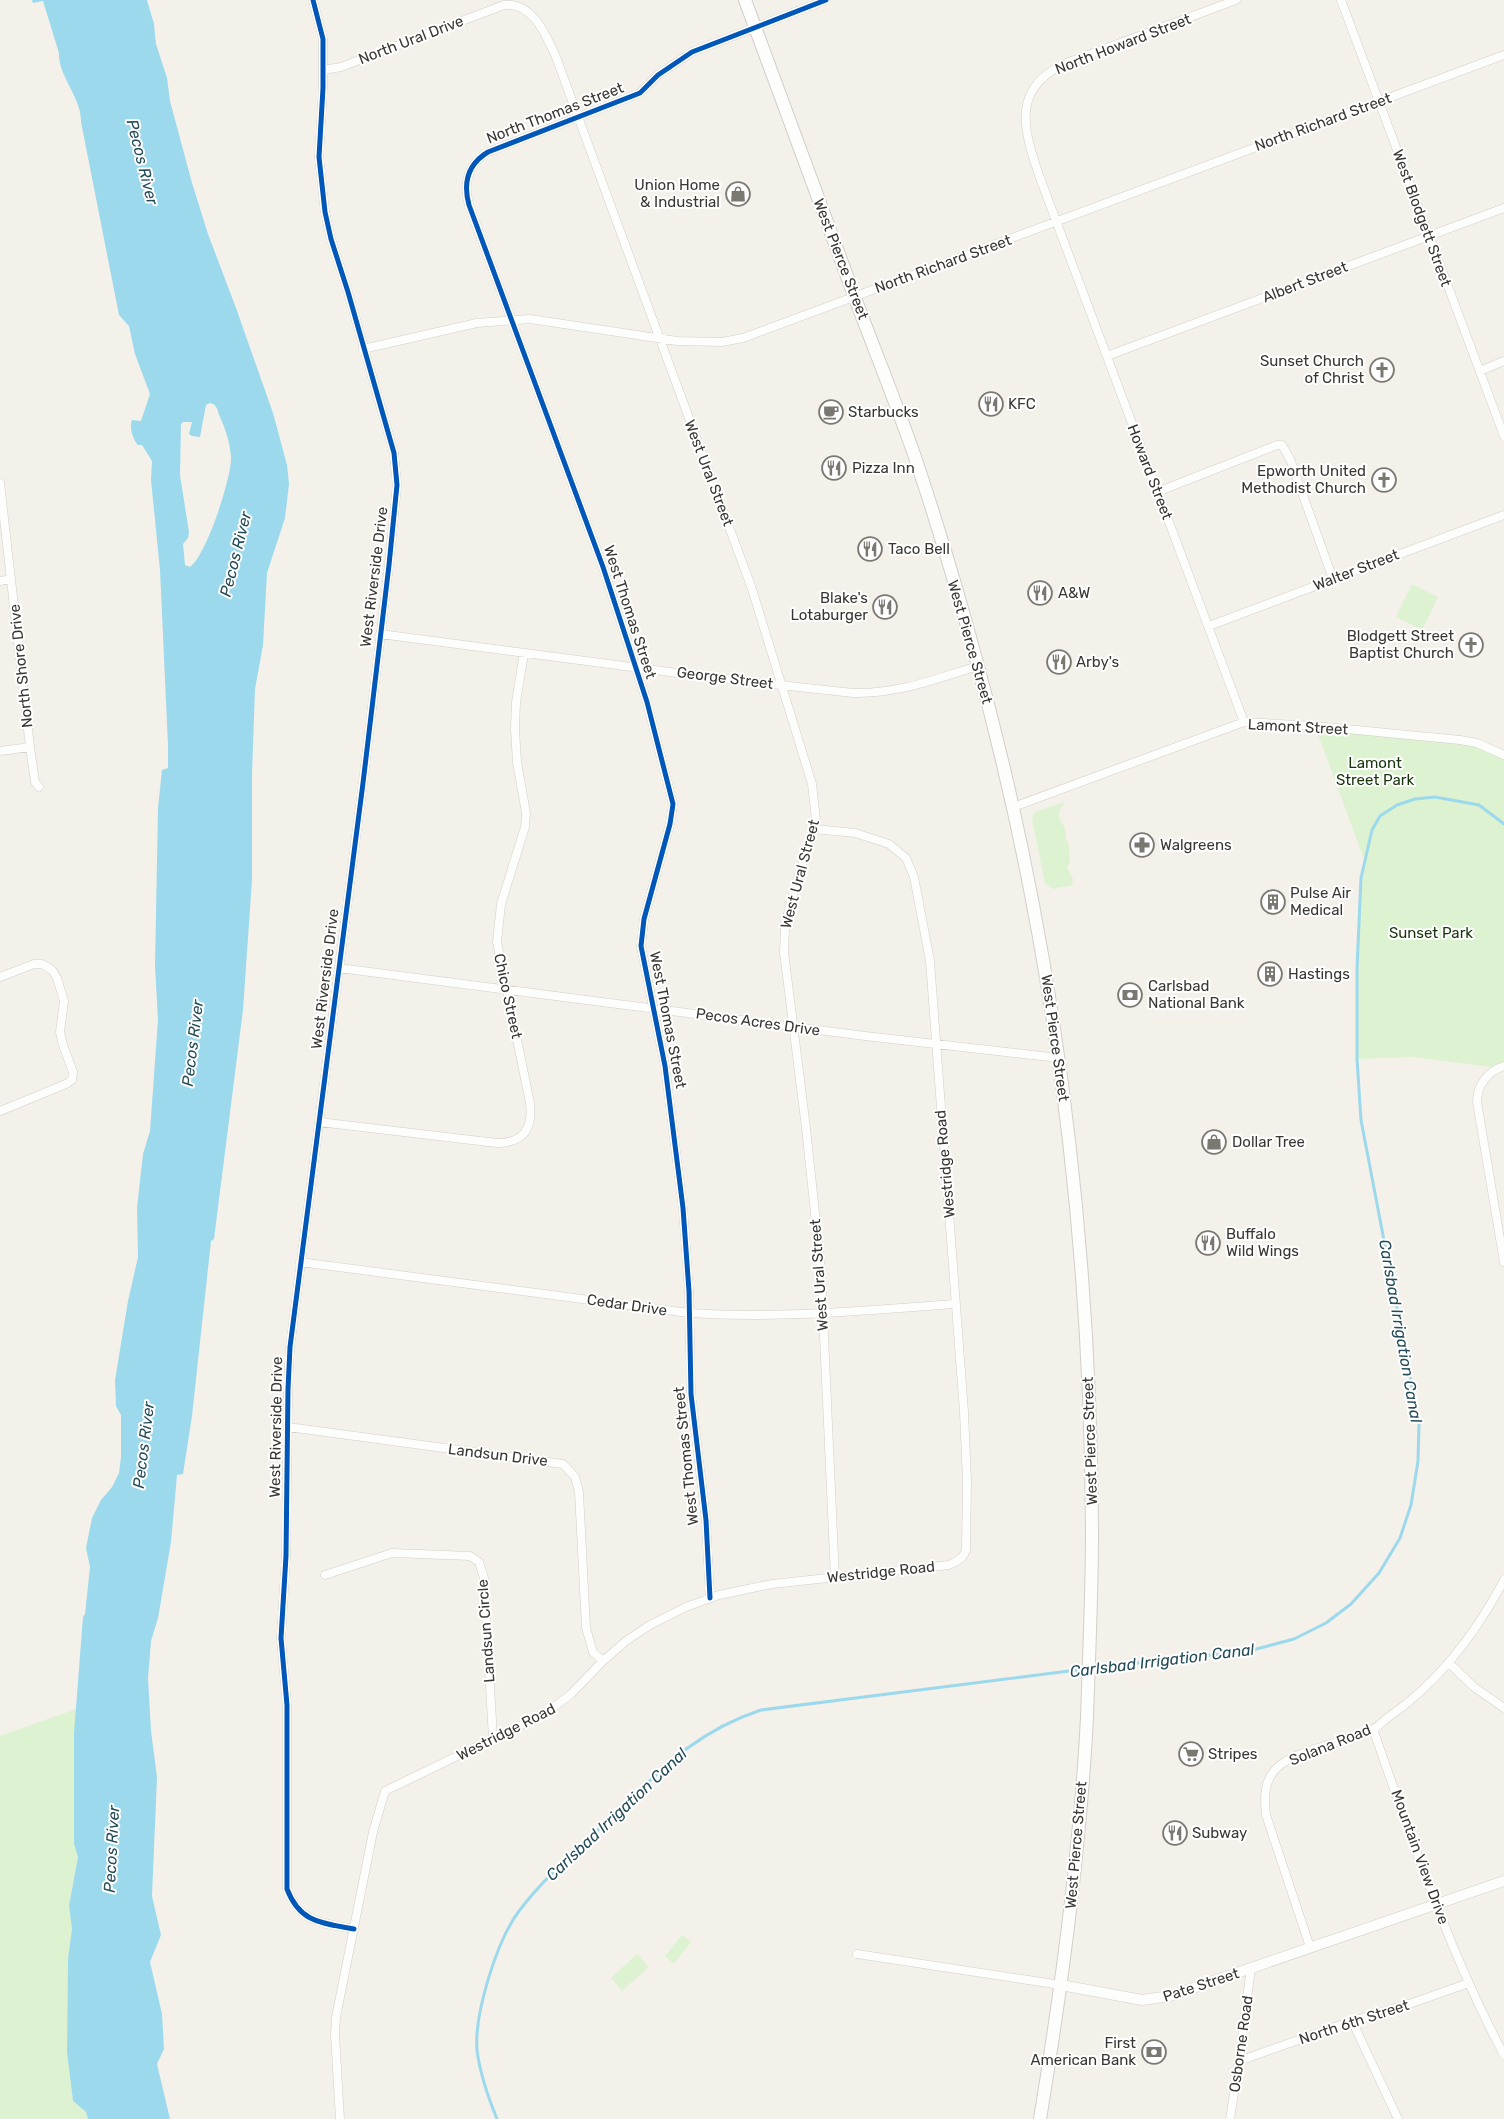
<svg xmlns="http://www.w3.org/2000/svg" width="1504" height="2119" font-family="Rubik,sans-serif">
	<rect width="100%" height="100%" fill="#f4f1ea"/>
	<path fill="#ddf2d1" d="M1412,584L1438,597L1422,630L1396,617Z
		M1315,726L1460,740L1504,755V1066L1499,1068L1412,1057L1357,1059V968L1359,898L1365,862Z
		M1065,802L1059,811V818L1065,828L1066,840L1069,844C1068,853 1073,859 1067,867L1073,879L1072,885L1053,889L1045,884L1032,819L1035,812Z
		M76,1709L74,1844L78,1857L69,1906L72,1929L68,1959L67,2052L73,2101L86,2112L88,2119H0V1736Z
		M682,1935L691,1942L674,1964L665,1956Z
		M637,1954L649,1967L622,1991L611,1978Z"/>
	<path fill="#9cd9ec" fill-rule="evenodd" d="M32,0H147L154,24L156,44L167,78L170,101L192,183L208,234L236,308L273,413L287,465L289,484L285,518L267,573L263,645L255,689L252,774V880L243,1010L214,1239L211,1241L192,1416L183,1474L177,1475L171,1542L158,1618L151,1641L148,1678L151,1731L157,1777L152,1896L161,1935L150,1962L162,2014L164,2049L157,2064L170,2119H88L86,2112L73,2101L67,2052L68,1959L72,1929L69,1906L78,1857L74,1844V1733L83,1617L85,1614L90,1567L86,1548L92,1518L101,1500L112,1487L119,1473L121,1457V1415L116,1406L115,1380L128,1301L138,1257L137,1208L143,1154L150,1131L158,1020L155,966L158,808L162,770L168,768V745L160,570L151,480L152,461L142,445H138C133,439 129,428 132,420L141,421L150,394L135,354L129,326L119,315L81,122C82,98 58,76 59,53L43,1L33,3ZM210,403C218,405 217,410 220,417C226,430 230,443 231,457C232,477 206,556 190,567L185,565L183,544L188,538L189,532L180,475L181,424L183,422H192L189,434L192,436L200,437L206,405Z"/>
	<g fill="none" stroke-linecap="round" stroke-linejoin="round">
		<path stroke="#9cd9ec" stroke-width="3" d="M1091,1668L1249,1651L1294,1639L1326,1623L1351,1604L1379,1573L1400,1538L1411,1505L1418,1461L1419,1424L1361,1120L1357,1059V968L1361,878L1372,830L1380,816L1397,805L1415,799L1435,797L1479,805L1504,824
			M497,2119C488,2097 480,2074 477,2050C474,2014 497,1940 519,1911C546,1875 583,1845 615,1814C663,1768 695,1732 761,1710L1085,1669"/>
		<g stroke="#d1cfc9" stroke-width="9">
			<path id="minor" d="M313,0L323,39V88L319,157L325,212L331,239L348,292L394,453L397,485L389,565L363,783L290,1347L288,1389L286,1556L281,1638L287,1705V1889C300,1923 322,1923 354,1929
				M1236,0L1069,62C1010,86 1023,129 1040,178L1244,722
				M1341,0L1504,436
				M323,70L341,67L504,5C533,2 546,35 556,57L752,589L812,784L816,820L792,897L785,927L784,952L806,1128L821,1270L835,1578
				M363,349L477,323L530,319L677,341L722,342L743,338L1504,55
				M1107,356L1504,208
				M1480,371L1504,361
				M0,483L30,747L35,782L39,787
				M1157,492L1277,445H1282L1290,459L1333,579
				M0,581L11,579
				M1209,626L1504,515
				M380,634L708,677L853,693C897,694 936,679 978,666
				M0,751L30,747
				M1013,807L1244,722L1315,726L1460,740L1477,743L1504,755
				M339,968L865,1036L1059,1058
				M0,977L34,964H42L52,970L57,978L64,1001L60,1032L63,1045L73,1072L72,1080L66,1084L0,1111
				M1504,1066C1488,1071 1477,1085 1477,1102L1504,1262
				M319,1122L497,1143C524,1143 533,1128 530,1103L497,942L501,904L525,827L526,813L517,762L515,730L516,702L524,653
				M300,1262L689,1313C778,1319 867,1310 956,1304
				M288,1427L563,1464L575,1477L579,1492L586,1628L593,1652L603,1661
				M325,1575L392,1553L470,1556L479,1562L484,1578L493,1739
				M710,1598L706,1520L691,1394L689,1291L683,1208L665,1066L641,946L644,919L670,824L673,804L647,702L603,567L469,205C463,183 468,164 488,152L640,93L658,75L692,52L826,0
				M1449,1663L1474,1687L1504,1708
				M1373,1729C1412,1840 1449,1952 1504,2055
				M1310,1947L1266,1815C1264,1797 1264,1778 1279,1766C1299,1749 1346,1742 1372,1730C1378,1727 1384,1720 1390,1716C1440,1681 1476,1633 1504,1580
				M857,1954L1061,1985
				M1352,2021L1398,2119
				M1239,2061L1352,2021L1412,2003L1469,1983
				M340,2119L335,2035L336,2017L373,1832L385,1791L546,1713L571,1694L603,1661L626,1641L650,1625L686,1607L719,1595L772,1584L949,1565C957,1561 963,1559 966,1550L967,1481L964,1412L930,961L914,877L906,858L889,844L855,833L814,829
				M1230,2119L1239,2061L1251,1968"/>
		</g>
		<g stroke="#d1cfc9" stroke-width="11">
			<path id="tertiary" d="M1061,1985L1142,2000L1170,1996L1504,1881"/>
		</g>
		<g stroke="#d1cfc9" stroke-width="14">
			<path id="trunk" d="M745,0C780,95 815,191 851,287C872,344 896,402 916,460C938,526 958,592 976,659C1054,943 1091,1238 1092,1533C1092,1594 1089,1656 1087,1718C1080,1852 1062,1986 1040,2119"/>
		</g>
		<use href="#minor" stroke="#fdfdfc" stroke-width="8"/>
		<use href="#tertiary" stroke="#fdfdfc" stroke-width="10"/>
		<use href="#trunk" stroke="#fdfdfc" stroke-width="12"/>
		<g stroke="#fff" stroke-width="8">
			<path id="cycleway" d="M313,0L323,39V88L319,157L325,212L331,239L348,292L394,453L397,485L389,565L363,783L290,1347L288,1389L286,1556L281,1638L287,1705V1889C300,1923 322,1923 354,1929
				M710,1598L706,1520L691,1394L689,1291L683,1208L665,1066L641,946L644,919L670,824L673,804L647,702L603,567L469,205C463,183 468,164 488,152L640,93L658,75L692,52L826,0"/>
		</g>
		<use href="#cycleway" stroke="#0057b8" stroke-width="5"/>
	</g>
	<defs>
		<g id="shop-ring" transform="scale(1.25)"><circle r="9.5" fill="#fff" stroke="#7b7872" stroke-width="1.5"/><path d="M-5-2.5h2.3a2.7 3.5 0 0 1 5.4 0H5L5.5 6h-11ZM-1.5-2.5h3a1.5 2.3 0 0 0-3 0Z" fill="#7b7872"/></g>
		<g id="church-ring" transform="scale(1.25)"><circle r="9.5" fill="#fff" stroke="#7b7872" stroke-width="1.5"/><path d="M-1.2-6h2.4v3.5h3.3v2.4h-3.3V6h-2.4V-.1h-3.3v-2.4h3.3Z" fill="#7b7872"/></g>
		<g id="restaurant-ring" transform="scale(1.25)"><circle r="9.5" fill="#fff" stroke="#7b7872" stroke-width="1.5"/><path d="M-5-6h1v4h1v-4h1v4h1v-4h1v5L-1.5 .5V6h-2V.5L-5-1ZM5-6V6H3V1.5H1.5Q1.5-4 5-6Z" fill="#7b7872"/></g>
		<g id="cafe-ring" transform="scale(1.25)"><circle r="9.5" fill="#fff" stroke="#7b7872" stroke-width="1.5"/><path d="M-5.5-4.5H6V0H3Q3 3.5 0 3.5H-2.5Q-5.5 3.5-5.5 0ZM3-3.2v2h1.7v-2ZM-6 4.5H4V6H-6Z" fill="#7b7872"/></g>
		<g id="pharmacy-ring" transform="scale(1.25)"><circle r="9.5" fill="#fff" stroke="#7b7872" stroke-width="1.5"/><path d="M-2-6h4v4h4v4h-4v4h-4v-4h-4v-4h4Z" fill="#7b7872"/></g>
		<g id="building-ring" transform="scale(1.25)"><circle r="9.5" fill="#fff" stroke="#7b7872" stroke-width="1.5"/><path d="M-4-6H4V6H1V3H-1V6H-4ZM-2.5-4.3h1.7v1.8h-1.7ZM.8-4.3h1.7v1.8H.8ZM-2.5-1h1.7V.8h-1.7ZM.8-1h1.7V.8H.8Z" fill="#7b7872"/></g>
		<g id="bank-ring" transform="scale(1.25)"><circle r="9.5" fill="#fff" stroke="#7b7872" stroke-width="1.5"/><path d="M-6-4H6V4H-6ZM0-2.3a2.3 2.3 0 1 0 0 4.6a2.3 2.3 0 1 0 0-4.6Z" fill="#7b7872"/></g>
		<g id="supermarket-ring" transform="scale(1.25)"><circle r="9.5" fill="#fff" stroke="#7b7872" stroke-width="1.5"/><path d="M-6-5.5h2.5l.6 2H6L4.5 2H-2.5L-4.4-4H-6ZM-1.5 3.2a1.3 1.3 0 1 0 .1 0ZM3 3.2a1.3 1.3 0 1 0 .1 0Z" fill="#7b7872"/></g>
	</defs>
	<g fill-rule="evenodd">
		<use href="#shop-ring" x="738" y="194"/>
		<use href="#church-ring" x="1382" y="370"/>
		<use href="#restaurant-ring" x="991" y="404"/>
		<use href="#cafe-ring" x="831" y="412"/>
		<use href="#restaurant-ring" x="834" y="468"/>
		<use href="#church-ring" x="1384" y="480"/>
		<use href="#restaurant-ring" x="870" y="549"/>
		<use href="#restaurant-ring" x="1040" y="593"/>
		<use href="#restaurant-ring" x="885" y="607"/>
		<use href="#church-ring" x="1471" y="645"/>
		<use href="#restaurant-ring" x="1059" y="662"/>
		<use href="#pharmacy-ring" x="1142" y="845"/>
		<use href="#building-ring" x="1273" y="902"/>
		<use href="#building-ring" x="1270" y="974"/>
		<use href="#bank-ring" x="1130" y="995"/>
		<use href="#shop-ring" x="1214" y="1142"/>
		<use href="#restaurant-ring" x="1208" y="1243"/>
		<use href="#supermarket-ring" x="1191" y="1754"/>
		<use href="#restaurant-ring" x="1175" y="1833"/>
		<use href="#bank-ring" x="1154" y="2052"/>
	</g>
	<g text-anchor="middle" stroke-width="4" stroke-linejoin="round" paint-order="stroke">
		<g font-size="15" fill="#3a3732" stroke="#fff">
			<text transform="translate(411 40) rotate(-21)" y="5">North Ural Drive</text>
			<text transform="translate(1123 44) rotate(-21)" y="5">North Howard Street</text>
			<text transform="translate(555 113) rotate(-21)" y="5">North Thomas Street</text>
			<text transform="translate(1323 122) rotate(-20)" y="5">North Richard Street</text>
			<text transform="translate(1422 218) rotate(70)" y="5">West Blodgett Street</text>
			<text transform="translate(841 259) rotate(69)" y="5">West Pierce Street</text>
			<text transform="translate(943 264) rotate(-20)" y="5">North Richard Street</text>
			<text transform="translate(1305 282) rotate(-21)" y="5">Albert Street</text>
			<text transform="translate(1150 472) rotate(69)" y="5">Howard Street</text>
			<text transform="translate(709 473) rotate(69)" y="5">West Ural Street</text>
			<text transform="translate(1356 570) rotate(-21)" y="5">Walter Street</text>
			<text transform="translate(374 577) rotate(-83)" y="5">West Riverside Drive</text>
			<text transform="translate(630 612) rotate(72)" y="5">West Thomas Street</text>
			<text transform="translate(970 642) rotate(74)" y="5">West Pierce Street</text>
			<text transform="translate(21 666) rotate(-96)" y="5">North Shore Drive</text>
			<text transform="translate(725 678) rotate(7)" y="5">George Street</text>
			<text transform="translate(1298 727) rotate(3)" y="5">Lamont Street</text>
			<text transform="translate(800 874) rotate(-75)" y="5">West Ural Street</text>
			<text transform="translate(325 979) rotate(-83)" y="5">West Riverside Drive</text>
			<text transform="translate(508 996) rotate(78)" y="5">Chico Street</text>
			<text transform="translate(668 1020) rotate(79)" y="5">West Thomas Street</text>
			<text transform="translate(758 1022) rotate(8)" y="5">Pecos Acres Drive</text>
			<text transform="translate(1055 1038) rotate(82)" y="5">West Pierce Street</text>
			<text transform="translate(945 1164) rotate(-95)" y="5">Westridge Road</text>
			<text transform="translate(819 1275) rotate(-94)" y="5">West Ural Street</text>
			<text transform="translate(627 1305) rotate(8)" y="5">Cedar Drive</text>
			<text transform="translate(276 1427) rotate(-89)" y="5">West Riverside Drive</text>
			<text transform="translate(1090 1441) rotate(-92)" y="5">West Pierce Street</text>
			<text transform="translate(498 1455) rotate(7)" y="5">Landsun Drive</text>
			<text transform="translate(686 1456) rotate(-96)" y="5">West Thomas Street</text>
			<text transform="translate(881 1572) rotate(-6)" y="5">Westridge Road</text>
			<text transform="translate(486 1631) rotate(-94)" y="5">Landsun Circle</text>
			<text transform="translate(506 1732) rotate(-27)" y="5">Westridge Road</text>
			<text transform="translate(1330 1745) rotate(-22)" y="5">Solana Road</text>
			<text transform="translate(1076 1845) rotate(-85)" y="5">West Pierce Street</text>
			<text transform="translate(1420 1857) rotate(70)" y="5">Mountain View Drive</text>
			<text transform="translate(1201 1985) rotate(-18)" y="5">Pate Street</text>
			<text transform="translate(1354 2022) rotate(-18)" y="5">North 6th Street</text>
			<text transform="translate(1241 2044) rotate(-82)" y="5">Osborne Road</text>
		</g>
		<g font-size="15" fill="#3a3732" stroke="#fff" text-anchor="start">
			<text x="720" y="190" text-anchor="end">Union Home<tspan x="720" dy="17">&amp; Industrial</tspan></text>
			<text x="1364" y="366" text-anchor="end">Sunset Church<tspan x="1364" dy="17">of Christ</tspan></text>
			<text x="1008" y="409">KFC</text>
			<text x="848" y="417">Starbucks</text>
			<text x="852" y="473">Pizza Inn</text>
			<text x="1366" y="476" text-anchor="end">Epworth United<tspan x="1366" dy="17">Methodist Church</tspan></text>
			<text x="888" y="554">Taco Bell</text>
			<text x="1058" y="598">A&amp;W</text>
			<text x="868" y="603" text-anchor="end">Blake's<tspan x="868" dy="17">Lotaburger</tspan></text>
			<text x="1454" y="641" text-anchor="end">Blodgett Street<tspan x="1454" dy="17">Baptist Church</tspan></text>
			<text x="1076" y="667">Arby's</text>
			<text x="1160" y="850">Walgreens</text>
			<text x="1290" y="898">Pulse Air<tspan x="1290" dy="17">Medical</tspan></text>
			<text x="1288" y="979">Hastings</text>
			<text x="1148" y="991">Carlsbad<tspan x="1148" dy="17">National Bank</tspan></text>
			<text x="1232" y="1147">Dollar Tree</text>
			<text x="1226" y="1239">Buffalo<tspan x="1226" dy="17">Wild Wings</tspan></text>
			<text x="1208" y="1759">Stripes</text>
			<text x="1192" y="1838">Subway</text>
			<text x="1136" y="2048" text-anchor="end">First<tspan x="1136" dy="17">American Bank</tspan></text>
		</g>
		<g font-size="15" fill="#18340a" stroke="#fff">
			<text x="1375" y="768">Lamont<tspan x="1375" dy="17">Street Park</tspan></text>
			<text x="1431" y="938">Sunset Park</text>
		</g>
		<g font-size="16" font-style="italic" fill="#234b58" stroke="#fff">
			<text transform="translate(143 162) rotate(76)" y="6">Pecos River</text>
			<text transform="translate(235 554) rotate(-76)" y="6">Pecos River</text>
			<text transform="translate(192 1043) rotate(-83)" y="6">Pecos River</text>
			<text transform="translate(1401 1331) rotate(80)" y="6">Carlsbad Irrigation Canal</text>
			<text transform="translate(143 1445) rotate(-83)" y="6">Pecos River</text>
			<text transform="translate(1162 1660) rotate(-7)" y="6">Carlsbad Irrigation Canal</text>
			<text transform="translate(616 1814) rotate(-43)" y="6">Carlsbad Irrigation Canal</text>
			<text transform="translate(111 1849) rotate(-87)" y="6">Pecos River</text>
		</g>
	</g>
</svg>
